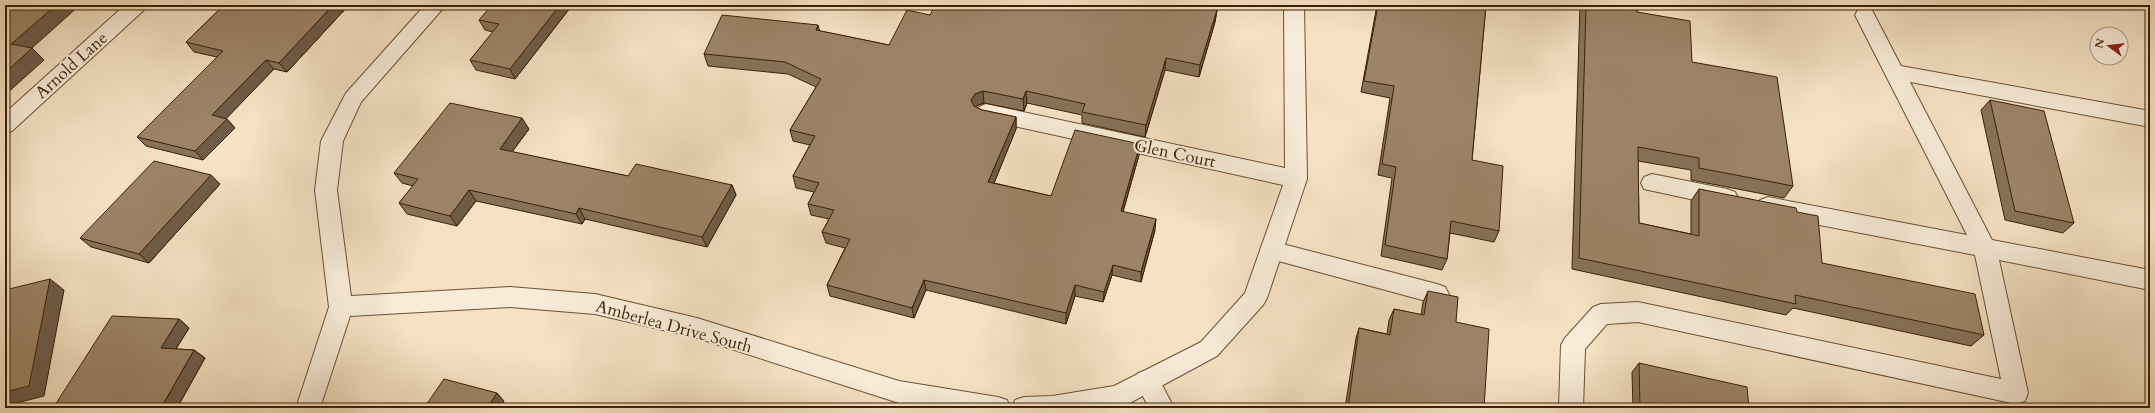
<svg xmlns="http://www.w3.org/2000/svg" width="2155" height="413" font-family="Cardo,serif">
	<rect width="100%" height="100%" fill="#f5e2c4"/>
	<filter id="stains"><feTurbulence type="fractalNoise" baseFrequency=".005" numOctaves="4"/><feColorMatrix values="0 0 0 0 .2 0 0 0 0 .09 0 0 0 0 .02 0 0 0 .5 -.17"/></filter>
	<radialGradient id="worn" r=".72"><stop offset=".6" stop-color="#630" stop-opacity="0"/><stop offset="1" stop-color="#630" stop-opacity=".3"/></radialGradient>
	<g fill="none" stroke-linecap="round" stroke-linejoin="round">
		<g stroke="#6b5034" stroke-width="2">
			<path id="service" d="M1865,8L1872,10L1901,66L2150,111V127L1910,82L1992,240L2150,270V290L1999,260L2028,393L2025,401L2016,404L1638,322L1607,324L1585,349L1583,408H1559L1561,345L1565,338L1593,307L1601,304L1638,302L2001,379L1975,255L1768,215L1760,212L1757,206L1760,200L1768,197L1967,235L1855,15L1858,10Z
				M1652,174L1727,189L1735,192L1738,198L1735,204L1727,207L1644,189L1641,183L1644,177Z
				M1271,241L1437,284L1445,287L1449,294L1445,301L1437,304L1271,259L1263,257L1260,250L1263,243Z
				M1147,370L1156,373L1174,408H1149L1135,381L1138,373Z"/>
		</g>
		<g stroke="#6b5034" stroke-width="2">
			<path id="minor" d="M125,5H147L144,10L12,131L5,133V113Z
				M425,5H446L361,102L343,141L337,190L351,296L510,287L595,294L697,318L899,381L998,397L1007,400L1010,408H930L899,403L697,338L595,314L510,307L350,316L320,408H296L329,307L315,190L321,141L346,93Z
				M1284,5H1304L1307,179L1267,298L1263,305L1217,356L1126,405L1117,408H1012L1015,400L1024,397L1052,396L1114,386L1201,342L1245,293L1283,185L986,120L979,117L976,112L979,107L986,104L1285,168Z"/>
		</g>
		<use href="#service" fill="#f8ecd9" fill-rule="evenodd"/>
		<use href="#minor" fill="#f8ecd9" fill-rule="evenodd"/>
	</g>
	<path fill="#877259" stroke="#3d1f04" d="M224,5H349L287,72L274,69L226,118L235,128L203,160L146,146L137,137L217,57L194,52L186,42Z
		M1377,5H1486L1472,160L1499,231L1494,242L1450,233L1447,259L1442,270L1381,256L1392,178L1378,175L1390,98L1361,92Z
		M1580,5H1637V12L1692,62L1793,186L1784,198L1691,180V170L1638,161L1639,223L1691,234V201L1699,189L1797,212L1822,263L1984,335L1971,346L1793,308L1786,315L1572,269Z
		M570,8L515,79L476,70L470,60L493,32L485,30L479,20Z
		M1217,10L1215,22L1199,77L1165,70L1145,137L1082,123V115L1027,103L1024,111L984,103L976,106V107L982,110L1016,117V129L994,183L1051,196L1140,144L1139,155L1123,212L1155,230L1141,282L1112,275L1103,302L1075,296L1066,324L926,290L914,318L830,296L827,285L845,248L826,243L822,232L829,219L811,215L808,204L814,192L796,188L793,176L810,145L793,141L790,130L816,87L788,74L708,66L704,54L820,31L889,45L930,15Z
		M1990,100L2074,223L2063,233L2005,220L1981,110Z
		M529,129L512,152L628,176L732,185L736,195L707,247L585,219L582,224L476,201L457,226L407,214L399,203L413,186L402,183L394,173Z
		M220,184L149,263L91,247L80,238Z
		M1428,291L1456,322L1484,408H1345L1356,338L1359,328L1387,334L1389,320L1394,309L1421,315L1423,302Z
		M179,319L189,328L176,349L194,350L205,358L177,408H59L55,405Z
		M1639,363L1749,408H1633L1632,372Z"/>
	<path fill="#6e5c49" stroke="#3d1f04" d="M56,5H80L23,56L11,44Z
		M333,5H349L287,72L279,63Z
		M560,5H568L570,8L515,79L510,69Z
		M1217,10L1215,22L1199,77L1200,65Z
		M818,25L821,36L816,30Z
		M32,48L44,60L5,95V73Z
		M1166,58L1165,70L1145,137L1146,125Z
		M266,60L274,69L221,124L212,115Z
		M983,91L984,103L976,106L973,111L971,100L975,94Z
		M1026,91L1027,103L1024,111L1023,99Z
		M1016,117V129L990,193L988,182Z
		M522,118L529,129L506,160L500,149Z
		M227,119L235,128L203,160L195,151Z
		M1140,144L1139,155L1120,222L1121,211Z
		M211,175L220,184L149,263L139,254Z
		M732,185L736,195L707,247L702,237Z
		M469,190L476,201L457,226L450,216Z
		M579,208L585,219L582,224L576,214Z
		M1156,219L1155,230L1141,282V272Z
		M1113,265L1112,275L1103,302L1104,292Z
		M50,279L64,290L44,396L5,406V392Z
		M924,280L926,290L914,318L912,308Z
		M1075,285V296L1066,324V313Z
		M179,319L189,328L171,356L161,348Z
		M194,350L205,358L177,408H161Z
		M497,393L504,401L500,408H487Z"/>
	<path fill="#9d8468" stroke="#3d1f04" d="M5,5H56L11,44L32,48L5,73Z
		M224,5H333L279,63L266,60L212,115L227,119L195,151L137,137L223,51L186,42Z
		M492,5H560L510,69L470,60L499,24L479,20Z
		M935,5H1190L1217,10L1200,65L1166,58L1146,125L1082,112L1085,104L1026,91L1023,99L983,91L975,94L971,100L974,106L982,110L1016,117L988,182L1051,196L1075,130L1140,144L1121,211L1156,219L1141,272L1113,265L1104,292L1075,285L1066,313L924,280L912,308L827,285L850,239L822,232L834,210L808,204L819,183L793,176L815,136L790,130L821,79L785,62L704,54L722,15L818,25L816,30L889,45L907,10L930,15Z
		M1378,5H1486L1472,160L1503,166L1499,231L1451,221L1447,259L1385,245L1396,167L1382,164L1394,86L1364,81Z
		M1586,5H1637V12L1690,21L1692,62L1777,77L1793,186L1699,168V158L1638,147L1639,223L1699,236V189L1796,208L1797,212L1818,216L1822,263L1975,294L1984,335L1795,295L1796,304L1579,258Z
		M1990,100L2044,111L2074,223L2015,211Z
		M450,103L522,118L500,149L628,176L636,164L732,185L702,237L579,208L576,214L469,190L450,216L399,203L418,179L394,173Z
		M154,161L211,175L139,254L80,238Z
		M50,279L29,386L5,392V290Z
		M1428,291L1458,297L1456,322L1489,329L1484,408H1348L1359,328L1390,335L1394,309L1424,315Z
		M112,316L179,319L161,348L194,350L161,408H117L55,405Z
		M1639,363L1747,387L1749,408H1640Z
		M444,379L497,393L487,408H424Z"/>
	<g text-anchor="middle" stroke-width="4" stroke-linejoin="round" paint-order="stroke">
		<g font-size="17" fill="#3d1f04" stroke="#f8ecd9">
			<text transform="translate(71 65) rotate(-42)" y="6">Arnold Lane</text>
			<text transform="translate(1175 153) rotate(12)" y="6">Glen Court</text>
			<text transform="translate(674 326) rotate(15)" y="6">Amberlea Drive South</text>
		</g>
	</g>
	<rect width="2155" height="413" fill="none" stroke="#f5e2c4" stroke-width="20"/>
	<rect x="6" y="6" width="2143" height="401" fill="none" stroke="#3d1f04" stroke-width="2"/>
	<rect x="10" y="10" width="2135" height="393" fill="none" stroke="#3d1f04"/>
	<g transform="translate(2109 46) rotate(285)"><circle r="19" fill="#f8ecd9" stroke="#ad9a84"/>
	<path d="M0-3L7 15L0 10L-7 15Z" fill="#8f2418"/>
	<text y="-6" font-size="11" font-weight="bold" text-anchor="middle" fill="#3d1f04">N</text>
	</g>
	<rect width="100%" height="100%" filter="url(#stains)"/>
	<rect width="100%" height="100%" fill="url(#worn)"/>
</svg>
